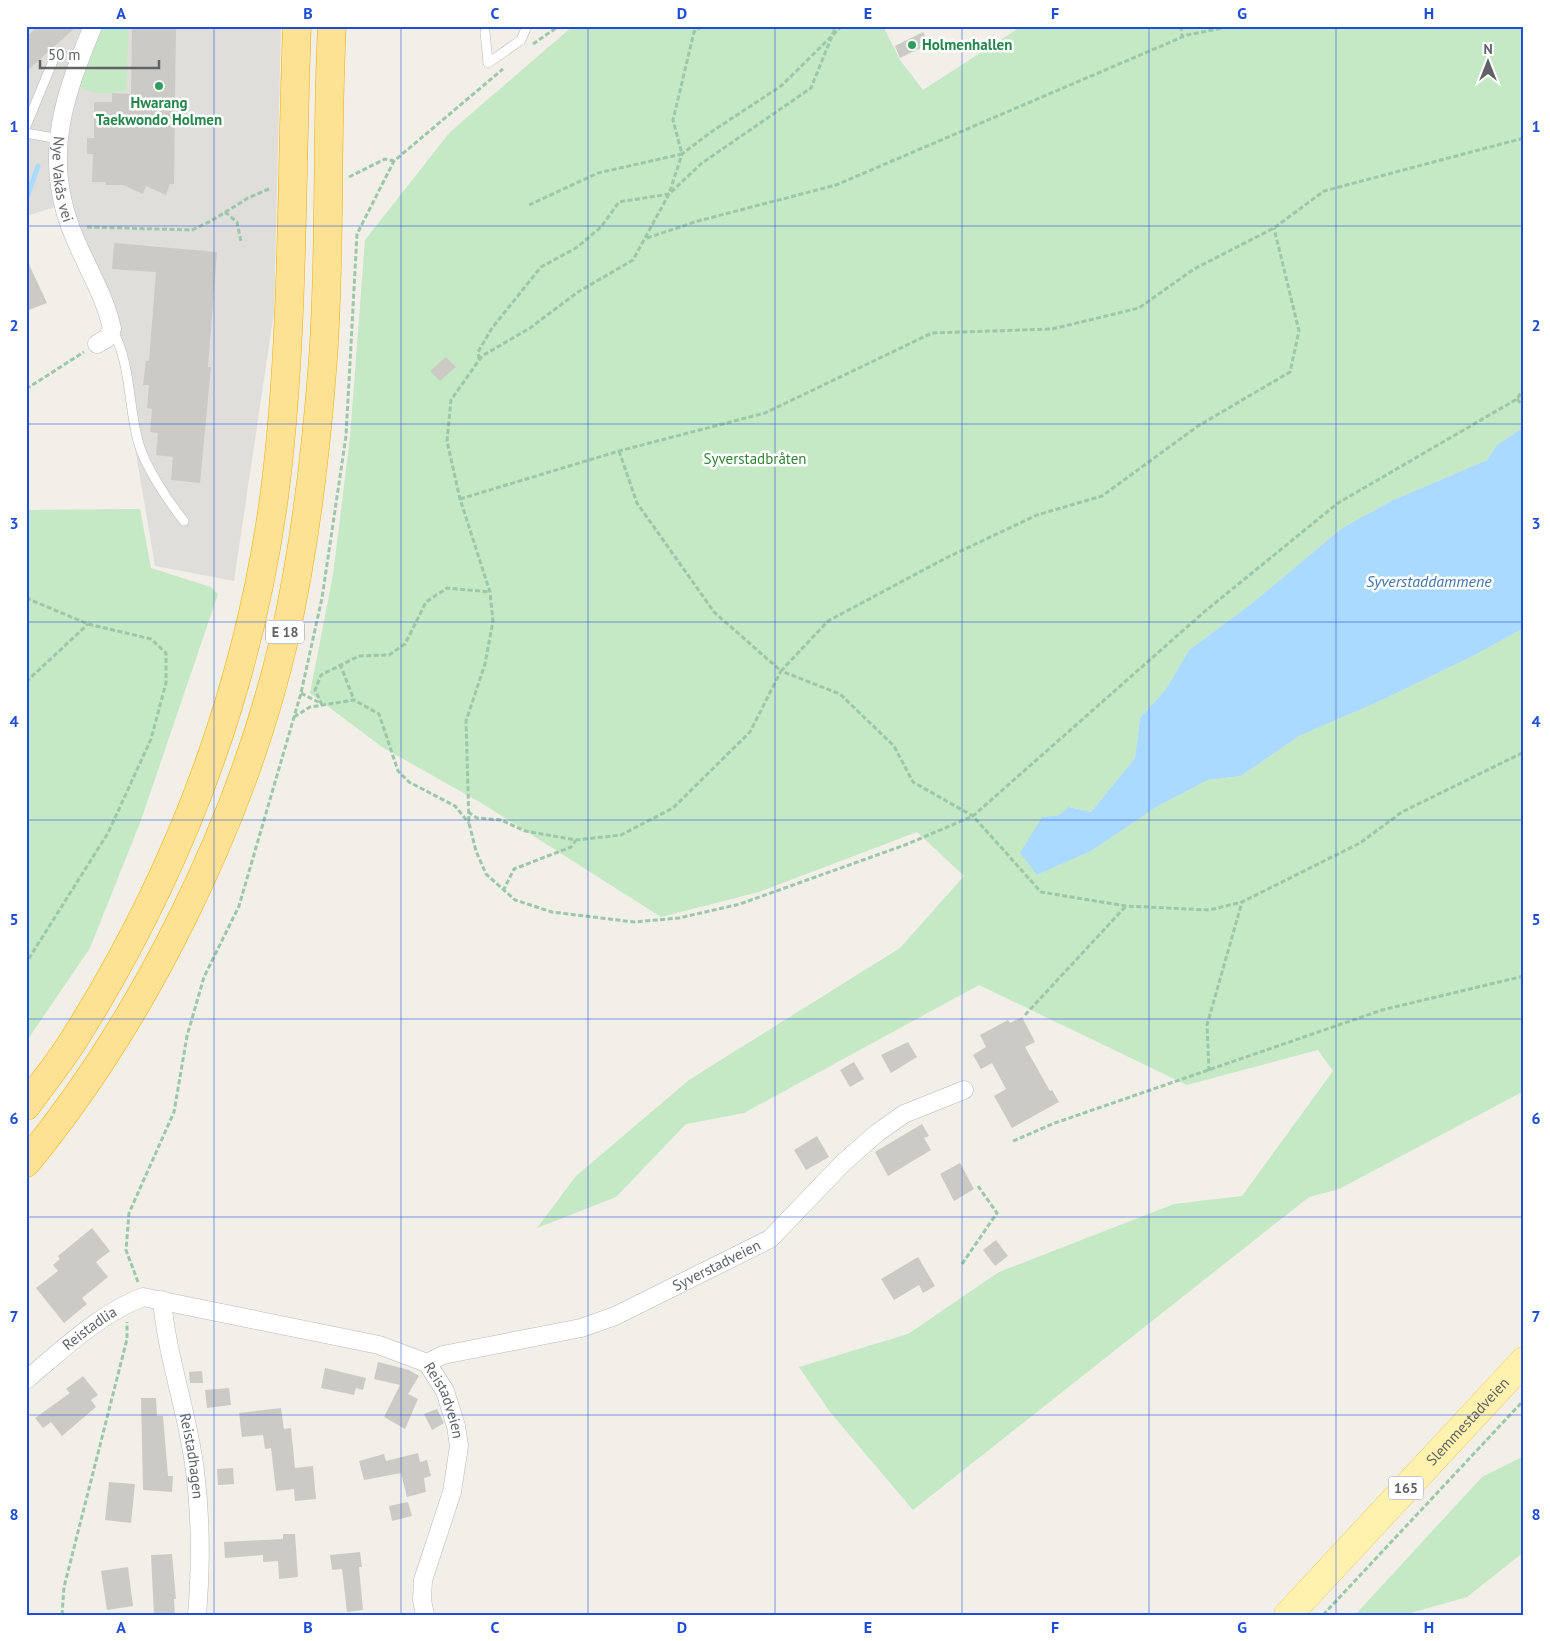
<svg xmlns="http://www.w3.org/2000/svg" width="1550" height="1641" font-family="'PT Sans',sans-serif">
	<rect width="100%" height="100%" fill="#f1efe8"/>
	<path fill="#e0deda" d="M26,26H281L274,312L234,581L155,566L118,347L59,206L26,216Z"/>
	<path fill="#c5e8c5" d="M99,26H129L126,91C110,93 87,98 77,82Z
		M573,26H883L900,60L923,90L1022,26H1524V427L1497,445L1487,460L1391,501L1342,528L1251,604L1189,650L1166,689L1140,718L1135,758L1091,812L1070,807L1059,815L1042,817L1037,875L1091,851L1158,806L1208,780L1241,776L1299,736L1380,701L1475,655L1524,628V1091L1339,1189L1309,1197L913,1510L830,1412L799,1367L908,1334L999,1272L1174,1204L1242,1196L1333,1071L1318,1050L1187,1085L979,985L744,1113L686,1124L616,1197L537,1228L576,1176L689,1080L900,948L964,876L917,832L759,892L661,917L483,804L382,747L310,693L333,575L350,437L365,240L450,132Z
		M140,509L151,568L211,587L218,594L140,823L90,948L26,1042V510Z
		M1524,1456V1552L1467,1597L1403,1615H1355L1482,1477Z"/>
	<path fill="#aadaff" d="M1524,427V628L1475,655L1380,701L1299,736L1241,776L1208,780L1158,806L1091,851L1037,875L1020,853L1042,817L1059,815L1069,807L1091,812L1135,758L1140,718L1166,689L1189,650L1251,604L1342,528L1391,501L1487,460L1497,445Z"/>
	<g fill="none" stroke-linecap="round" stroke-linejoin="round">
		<path stroke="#aadaff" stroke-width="5" d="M26,200L38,166"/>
	</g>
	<path fill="#cccac5" d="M39,26H77L26,72V37Z
		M132,26H176L174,184H170L166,195L146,186L143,194L123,185H106V182H92L93,154H87V138H94V102H112V93L131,94Z
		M923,32L929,44L900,58L895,46Z
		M114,243L217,252L208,367H211L200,483L171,480L173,457L156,455L158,433L150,432L152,409L147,408L149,385H143L146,361H149L156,272L112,269Z
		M26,258L47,303L26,311Z
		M446,357L456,367L440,381L430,371Z
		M1022,1017L1035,1042L1025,1047L1050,1091L1052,1090L1059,1102L1012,1128L994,1096L1006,1089L992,1063L981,1069L973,1055L986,1047L980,1035L1008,1020L1010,1023Z
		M908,1042L917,1057L891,1073L881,1055Z
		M854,1062L864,1079L850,1087L840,1070Z
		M922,1124L929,1136L924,1138L931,1150L888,1176L875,1152Z
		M817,1136L829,1157L806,1170L794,1150Z
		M960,1163L974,1189L954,1201L940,1174Z
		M92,1228L110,1251L96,1262L108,1277L82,1298L87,1304L64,1323L36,1288L58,1271L53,1265L60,1259L58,1256Z
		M996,1240L1008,1256L995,1266L983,1250Z
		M918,1257L935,1286L923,1293L919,1285L894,1300L881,1279Z
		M378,1362L409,1370L419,1376L408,1394L418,1399L405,1429L384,1417L400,1385L374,1379Z
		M325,1368L366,1378L363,1390L356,1388L354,1395L321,1388Z
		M202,1371L203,1383H190L189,1372Z
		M83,1376L98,1395L91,1400L96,1407L62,1436L51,1422L43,1428L35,1418L70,1393L66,1389Z
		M229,1388L231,1405L207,1408L205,1390Z
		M141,1398H156L157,1416H163L168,1476H173L172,1492L143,1490Z
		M281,1408L284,1429L291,1428L295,1468L313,1466L316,1499L295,1501L294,1489L276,1491L271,1448L265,1449L263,1435L242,1437L239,1413Z
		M437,1409L444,1423L432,1430L424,1414Z
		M418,1453L420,1462L427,1460L431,1476L424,1478L426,1492L407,1497L401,1473L364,1480L359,1461L384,1454L386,1461Z
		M233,1468L234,1484L218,1485L217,1469Z
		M109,1482L135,1484L131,1523L105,1520Z
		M408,1502L412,1516L392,1521L389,1506Z
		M283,1534H295L298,1577L279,1579L278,1561L263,1562V1555L225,1558L224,1542L283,1539Z
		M360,1552L362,1567H359L363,1610L347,1612L342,1569L332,1570L330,1555Z
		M172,1554L176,1599H174L175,1615H154L151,1555Z
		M128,1567L133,1606L107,1610L101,1571Z"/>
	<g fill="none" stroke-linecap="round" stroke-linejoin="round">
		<g stroke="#b5b8bc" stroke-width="10">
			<path id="lane" d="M485,32L488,63L521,40L527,26
				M26,126L53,61
				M26,133L59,139
				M112,329C131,363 128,404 138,441C144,465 168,501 184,521"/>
		</g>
		<g stroke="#b5b8bc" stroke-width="19">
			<g id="street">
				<path id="s1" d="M93,26C65,94 43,153 70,226C83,262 104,292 112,329L107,338L97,344"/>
				<path id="s2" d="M162,1300C167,1358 188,1413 195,1471C201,1518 201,1567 197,1615"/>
				<path id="s3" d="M427,1363L443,1355L581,1328L615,1316L770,1239L843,1163L877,1133L904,1114L964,1090"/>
				<path id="s4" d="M26,1380C62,1350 99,1314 143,1297L379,1345L427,1363L445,1391L456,1426L459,1446L452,1492L423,1580L422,1600L425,1615"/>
			</g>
		</g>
		<g stroke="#f2c960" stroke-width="29">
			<g id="primary">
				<path id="s5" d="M1288,1615L1524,1361"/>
			</g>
		</g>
		<g stroke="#f9ab00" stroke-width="29">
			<path id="highway" d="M26,1106C42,1084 59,1063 73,1041C181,870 251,683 276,482C294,331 291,178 297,26
				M26,1163C144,1020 242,821 284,640C305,548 316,454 323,359C331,248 326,137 332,26"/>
		</g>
		<path stroke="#9cc7a9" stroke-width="3" stroke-dasharray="5 2.5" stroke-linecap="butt" d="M842,26L781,86L711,132L682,154L669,194L633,260L578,292L530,328L482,356L451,400L447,441L460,499L490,592L493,621L485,664L466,721L469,823L476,851L486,874L515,900L552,912L634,922L679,918L740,904L905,845L973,816L1204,612L1338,503L1517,399L1524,388
			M1181,26L1182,37
			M533,44L559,26
			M349,177L385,159L394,161
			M529,205L598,173L682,154L673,120L694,32L702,26
			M225,212L237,222L241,242
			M87,227L192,230L211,221L248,198L269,189
			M647,238L698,221L836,185L1187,35L1232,26
			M479,359L478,352L492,328L541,267L576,248L601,227L619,202L669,194L702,163L811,88L836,26
			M26,389L84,352
			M1517,399L1524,407
			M619,451L637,503L714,612L781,671L828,621L946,558L1037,515L1102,496L1198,426L1290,372L1299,331L1274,228
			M460,499L619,451L765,413L932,333L1052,329L1139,308L1194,269L1274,228L1324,191L1524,138
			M26,598L88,624L151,639L166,653V683L151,739L108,833L26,963
			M340,664L354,700
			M26,682L88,624
			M301,693L322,704
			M322,705L315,690L321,675L359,656L389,655L405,644L426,602L447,588L490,592
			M294,717L310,707L354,700L379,714L398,771L409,782L455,806L469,823
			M468,812L477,818L501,820L525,831L576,840L621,835L673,808L750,732L781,671L840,694L894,746L913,782L973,816L1041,892L1126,906L1209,910L1242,902L1360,843L1402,812L1524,752
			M503,891L514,869L571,847L576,840
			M1025,1015L1126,906
			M1209,1071L1207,1025L1242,902
			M1013,1141L1052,1124L1382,1010L1524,976
			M962,1264L997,1213L978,1186
			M138,1282L126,1250L129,1213L174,1112L187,1036L204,977L239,906L301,693L322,598L346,436L357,234L394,161L503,69
			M62,1615L64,1587L127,1339V1322
			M1323,1615L1524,1400"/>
		<use href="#lane" stroke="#fff" stroke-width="9"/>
		<use href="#street" stroke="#fff" stroke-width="18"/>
		<use href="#primary" stroke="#fff2af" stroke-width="28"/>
		<use href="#highway" stroke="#fde293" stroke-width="28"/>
	</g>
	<path fill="none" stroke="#1d4ed8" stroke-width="1" stroke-opacity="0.55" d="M214,26V1615M401,26V1615M588,26V1615M775,26V1615M962,26V1615M1149,26V1615M1336,26V1615M26,226H1524M26,424H1524M26,622H1524M26,820H1524M26,1019H1524M26,1217H1524M26,1415H1524"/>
	<g fill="#2e9e5b" stroke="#fff" stroke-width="2">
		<circle cx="912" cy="45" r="5"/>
		<circle cx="159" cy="86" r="5"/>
	</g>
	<g text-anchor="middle" stroke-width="5" stroke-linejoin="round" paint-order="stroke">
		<g fill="#fff" stroke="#8f9295" stroke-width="1">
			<rect x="266" y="620.5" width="38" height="23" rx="4"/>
			<rect x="1388.5" y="1476.5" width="35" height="23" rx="4"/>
		</g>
		<g font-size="14" font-weight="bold" fill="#5f6368">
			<text x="285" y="637">E 18</text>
			<text x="1406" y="1493">165</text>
		</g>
		<g font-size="15" font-weight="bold" fill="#27864d" stroke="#fff" text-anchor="start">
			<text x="922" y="50">Holmenhallen</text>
			<text x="159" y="108" text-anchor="middle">Hwarang<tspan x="159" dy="17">Taekwondo Holmen</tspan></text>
		</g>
		<g font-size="15" fill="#5f6368" stroke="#fff">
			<text dy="5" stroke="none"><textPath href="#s1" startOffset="159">Nye Vakås vei</textPath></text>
			<text dy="5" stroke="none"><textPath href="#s3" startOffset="308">Syverstadveien</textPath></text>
			<text dy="5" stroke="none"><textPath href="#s4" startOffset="82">Reistadlia</textPath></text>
			<text dy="5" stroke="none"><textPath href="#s4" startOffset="478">Reistadveien</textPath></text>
			<text dy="5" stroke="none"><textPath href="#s5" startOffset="264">Slemmestadveien</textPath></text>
			<text dy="5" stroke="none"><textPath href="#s2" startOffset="159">Reistadhagen</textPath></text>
		</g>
		<g font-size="15" fill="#348238" stroke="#fff">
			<text x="755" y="464">Syverstadbråten</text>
		</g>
		<g font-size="16" font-style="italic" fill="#4174aa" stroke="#fff">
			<text x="1429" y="587">Syverstaddammene</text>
		</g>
	</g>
	<rect width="1550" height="1641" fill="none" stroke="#ffffff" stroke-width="55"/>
	<g transform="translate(1488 62)" stroke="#ffffff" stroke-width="4" paint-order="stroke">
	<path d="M0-4L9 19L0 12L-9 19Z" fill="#5f6368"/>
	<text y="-8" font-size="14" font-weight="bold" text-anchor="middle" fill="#5f6368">N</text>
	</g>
	<path d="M40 60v8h119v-8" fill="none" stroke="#5f6368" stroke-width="2.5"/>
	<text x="48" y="60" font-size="15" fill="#5f6368" stroke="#ffffff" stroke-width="4" paint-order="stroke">50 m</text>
	<rect x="28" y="28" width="1494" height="1586" fill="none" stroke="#1d4ed8" stroke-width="2"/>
	<g font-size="16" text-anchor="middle" font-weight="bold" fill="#1d4ed8">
		<text x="121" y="19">A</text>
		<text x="308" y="19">B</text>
		<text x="495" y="19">C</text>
		<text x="682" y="19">D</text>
		<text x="868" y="19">E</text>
		<text x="1055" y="19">F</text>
		<text x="1242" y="19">G</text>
		<text x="1429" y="19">H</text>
		<text x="14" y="132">1</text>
		<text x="1536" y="132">1</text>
		<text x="14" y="331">2</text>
		<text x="1536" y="331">2</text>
		<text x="14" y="529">3</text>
		<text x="1536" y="529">3</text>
		<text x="14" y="727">4</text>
		<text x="1536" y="727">4</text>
		<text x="14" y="925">5</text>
		<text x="1536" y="925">5</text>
		<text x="14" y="1124">6</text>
		<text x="1536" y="1124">6</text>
		<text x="14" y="1322">7</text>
		<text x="1536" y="1322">7</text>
		<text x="14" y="1520">8</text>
		<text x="1536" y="1520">8</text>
		<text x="121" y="1633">A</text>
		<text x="308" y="1633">B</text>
		<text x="495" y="1633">C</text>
		<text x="682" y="1633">D</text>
		<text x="868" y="1633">E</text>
		<text x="1055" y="1633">F</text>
		<text x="1242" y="1633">G</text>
		<text x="1429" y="1633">H</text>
	</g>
</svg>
